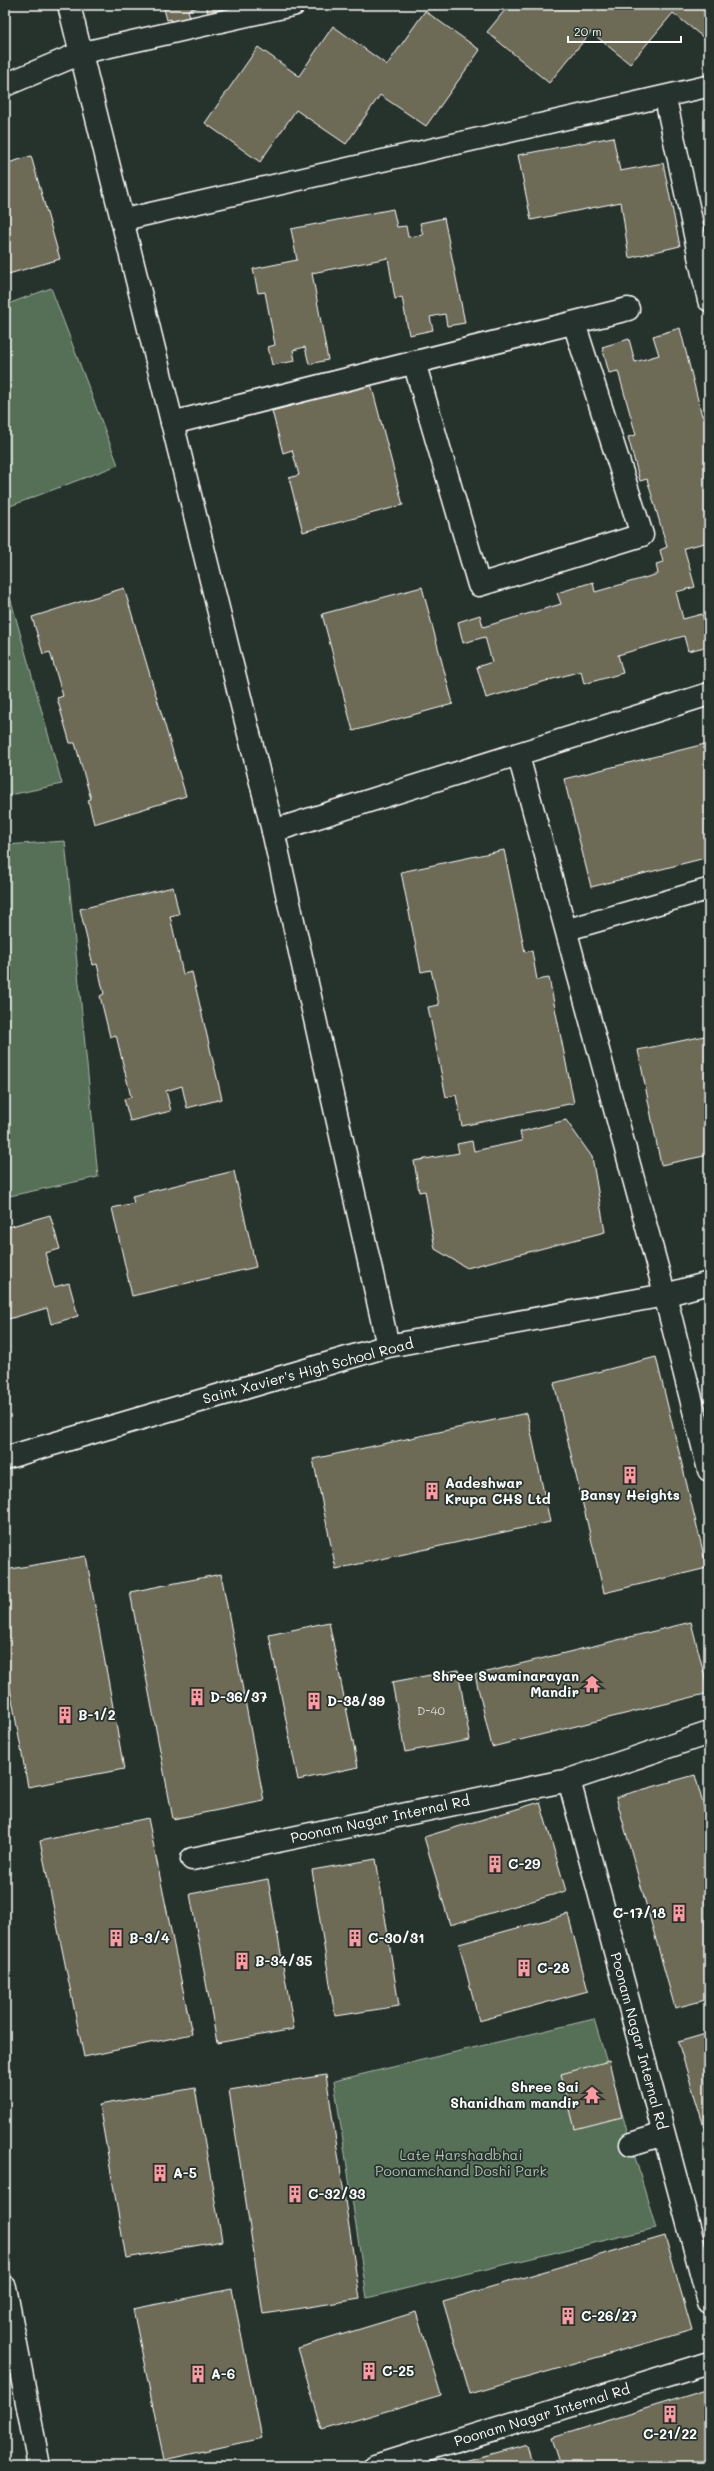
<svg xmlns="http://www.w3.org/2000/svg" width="714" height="2471" font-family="Mali,sans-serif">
	<rect width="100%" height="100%" fill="#26332d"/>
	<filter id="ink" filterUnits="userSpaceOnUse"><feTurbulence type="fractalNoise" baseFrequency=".025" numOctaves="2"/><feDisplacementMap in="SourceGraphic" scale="8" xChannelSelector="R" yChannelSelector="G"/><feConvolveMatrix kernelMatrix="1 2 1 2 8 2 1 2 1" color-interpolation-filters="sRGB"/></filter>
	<g filter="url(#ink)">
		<path fill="#546f56" stroke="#aab7aa" d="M51,288L118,465L5,508V305Z
			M5,579L62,784L5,796Z
			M65,841L98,1177L5,1197V845Z
			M594,2019L656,2228L367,2298L334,2081Z"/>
		<path fill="#6d6b56" stroke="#fff" d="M163,5H241L242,10L210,20L206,5L188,10L192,24L173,30L171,19L167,20Z
			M509,5H709V42L673,13L630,64L591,32L549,83L487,32Z
			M425,11L480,50L426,126L380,95L346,144L296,110L260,162L205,123L258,47L299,76L333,26L387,65Z
			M613,137L620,171L663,163L680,246L629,258L621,202L531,220L518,155Z
			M31,156L60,259L5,275V164Z
			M393,209L397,227L406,226L408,237L423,235L420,223L444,218L465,323L447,326L445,314L430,317L433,330L409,335L402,297L395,299L388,258L312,273L328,360L309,364L305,347L293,350L295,361L272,365L268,347L275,345L265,292L258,293L253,269L297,260L291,229Z
			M680,328L702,416L709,413V555L705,543L684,548L695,587L676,592L683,619L702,614L709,636V646L688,651L684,636L618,655L623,673L584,684L581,671L486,698L477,667L492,662L485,637L463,643L458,622L480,615L483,627L561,604L557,593L593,582L595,592L658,574L656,564L663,562L660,550L667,547L647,479L640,481L628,437L636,435L618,371L609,373L602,347L629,339L635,362L659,355L653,336Z
			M371,384L403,505L303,532L289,478L299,475L292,450L283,453L272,411Z
			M422,587L453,704L353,731L322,614Z
			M124,588L186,796L94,824L88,800L91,799L75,743H70L57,698L63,696L50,652L43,654L32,617Z
			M709,743V857L591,887L564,779Z
			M504,850L525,952L532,951L537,980L549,978L574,1103L462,1126L456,1095L446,1097L428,1007L439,1005L431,970L421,972L401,872Z
			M173,887L179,914L170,916L183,974L192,972L222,1099L187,1108L182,1086L166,1091L171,1111L130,1121L124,1099L131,1097L116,1035L110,1037L100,996L104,994L97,964L93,965L80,909Z
			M709,1035V1155L661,1165L638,1050Z
			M566,1120L592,1157L605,1232L467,1268L435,1249L425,1191L419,1192L414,1161L459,1153L457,1144L472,1141L474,1151L522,1141L520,1132Z
			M234,1171L256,1267L132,1296L112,1208L134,1203L132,1196Z
			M50,1215L60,1249L45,1253L54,1287L69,1283L78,1316L51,1324L47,1308L5,1320V1228Z
			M656,1357L707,1568L604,1593L554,1383Z
			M527,1413L550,1522L336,1569L313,1459Z
			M86,1556L124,1769L28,1787L5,1661V1570Z
			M221,1574L264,1801L173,1819L130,1592Z
			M329,1622L358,1767L298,1780L269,1635Z
			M691,1622L709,1693L492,1747L475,1675Z
			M458,1670L470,1740L405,1752L392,1682Z
			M695,1775L709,1826V1999L675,2008L616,1797Z
			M540,1802L566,1891L450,1925L424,1837Z
			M148,1818L192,2034L84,2057L40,1841Z
			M376,1859L399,2006L335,2016L312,1870Z
			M268,1879L294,2029L217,2043L190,1894Z
			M568,1914L588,1991L479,2021L459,1944Z
			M709,2033V2143L678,2042Z
			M609,2061L622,2117L575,2129L561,2074Z
			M326,2075L360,2299L263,2314L229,2090Z
			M195,2088L222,2241L126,2258L99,2105Z
			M665,2236L692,2330L470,2394L443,2301Z
			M232,2289L262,2438L164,2460L133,2309Z
			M416,2312L441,2395L322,2430L298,2348Z
			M709,2389V2466H560L551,2438Z
			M528,2444L534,2466H446Z"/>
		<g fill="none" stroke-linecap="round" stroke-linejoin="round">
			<g stroke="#fff" stroke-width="24">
				<path id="service" d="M81,53L294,5
					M665,96L699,256
					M122,220L709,86
					M518,754L665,1295
					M566,930L709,889"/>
			</g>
			<g stroke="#fff" stroke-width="25">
				<path id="minor" d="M5,85L81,53
					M699,256L709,300
					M414,362L479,585L642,535L574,323
					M172,423L628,309
					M273,831L709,694
					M665,1295L709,1470
					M569,1780L709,1733
					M192,1859L569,1780L709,2302
					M631,2144L664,2134
					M375,2466L709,2363"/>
			</g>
			<g stroke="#fff" stroke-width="25">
				<path id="tertiary" d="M69,5L273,831L388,1346
					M5,1458L388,1346L665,1295L709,1283
					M5,2287L39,2466"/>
			</g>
			<use href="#service" stroke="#26332d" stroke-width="21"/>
			<use href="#minor" stroke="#26332d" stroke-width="22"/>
			<use href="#tertiary" stroke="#26332d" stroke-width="22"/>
		</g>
	</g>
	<defs>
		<g id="building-bare" transform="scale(1.38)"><path d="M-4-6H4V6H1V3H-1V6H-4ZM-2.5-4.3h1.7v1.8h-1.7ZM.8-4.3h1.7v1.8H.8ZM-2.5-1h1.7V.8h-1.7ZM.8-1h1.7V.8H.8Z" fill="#ff9aa2" stroke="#26332d" stroke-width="2.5" paint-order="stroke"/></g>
		<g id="temple-bare" transform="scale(1.38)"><path d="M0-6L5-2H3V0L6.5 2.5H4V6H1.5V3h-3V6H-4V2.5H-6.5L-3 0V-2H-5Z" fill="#ff9aa2" stroke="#26332d" stroke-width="2.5" paint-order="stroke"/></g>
	</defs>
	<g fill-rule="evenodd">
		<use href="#building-bare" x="630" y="1475"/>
		<use href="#building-bare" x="432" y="1491"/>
		<use href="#temple-bare" x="592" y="1684"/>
		<use href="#building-bare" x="197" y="1697"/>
		<use href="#building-bare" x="314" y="1701"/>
		<use href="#building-bare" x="65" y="1715"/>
		<use href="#building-bare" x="495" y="1864"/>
		<use href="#building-bare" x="679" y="1913"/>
		<use href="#building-bare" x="116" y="1938"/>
		<use href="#building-bare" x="355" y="1938"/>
		<use href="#building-bare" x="242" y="1961"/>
		<use href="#building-bare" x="524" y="1968"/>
		<use href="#temple-bare" x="592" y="2095"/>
		<use href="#building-bare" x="160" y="2173"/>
		<use href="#building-bare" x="295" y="2194"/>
		<use href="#building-bare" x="568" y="2316"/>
		<use href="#building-bare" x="369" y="2371"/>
		<use href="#building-bare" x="198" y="2374"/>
		<use href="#building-bare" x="670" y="2414"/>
	</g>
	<g text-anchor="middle" stroke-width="3.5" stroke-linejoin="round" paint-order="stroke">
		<g font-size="12" fill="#dadad5">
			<text x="431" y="1715">D-40</text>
		</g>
		<g font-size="14" fill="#fff" stroke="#26332d">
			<text transform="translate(308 1371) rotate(-15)" y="5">Saint Xavier's High School Road</text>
			<text transform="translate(380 1819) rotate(-12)" y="5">Poonam Nagar Internal Rd</text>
			<text transform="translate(639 2041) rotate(75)" y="5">Poonam Nagar Internal Rd</text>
			<text transform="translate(542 2415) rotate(-17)" y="5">Poonam Nagar Internal Rd</text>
		</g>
		<g font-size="14" font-weight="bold" fill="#fff" stroke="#26332d" text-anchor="start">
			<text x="445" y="1488">Aadeshwar<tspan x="445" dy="16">Krupa CHS Ltd</tspan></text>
			<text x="630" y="1500" text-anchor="middle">Bansy Heights</text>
			<text x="579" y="1681" text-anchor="end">Shree Swaminarayan<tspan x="579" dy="16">Mandir</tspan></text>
			<text x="210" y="1702">D-36/37</text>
			<text x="327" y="1706">D-38/39</text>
			<text x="78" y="1720">B-1/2</text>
			<text x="508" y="1869">C-29</text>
			<text x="666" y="1918" text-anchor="end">C-17/18</text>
			<text x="129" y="1943">B-3/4</text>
			<text x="368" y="1943">C-30/31</text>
			<text x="255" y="1966">B-34/35</text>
			<text x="537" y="1973">C-28</text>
			<text x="579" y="2092" text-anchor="end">Shree Sai<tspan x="579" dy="16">Shanidham mandir</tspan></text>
			<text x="173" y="2178">A-5</text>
			<text x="308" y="2199">C-32/33</text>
			<text x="581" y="2321">C-26/27</text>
			<text x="382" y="2376">C-25</text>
			<text x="211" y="2379">A-6</text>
			<text x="670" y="2439" text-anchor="middle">C-21/22</text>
		</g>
		<g font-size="14" fill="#b2beb3" stroke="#26332d">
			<text x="461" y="2160">Late Harshadbhai<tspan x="461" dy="16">Poonamchand Doshi Park</tspan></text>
		</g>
	</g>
	<rect width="714" height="2471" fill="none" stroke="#26332d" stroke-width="20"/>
	<rect x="10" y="10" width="694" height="2451" fill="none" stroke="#fff" stroke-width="1.5" filter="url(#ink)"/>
	<path d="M568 36v6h113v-6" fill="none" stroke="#ffffff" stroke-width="2"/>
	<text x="574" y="36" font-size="12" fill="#ffffff" stroke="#26332d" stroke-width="3" paint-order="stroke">20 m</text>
</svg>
